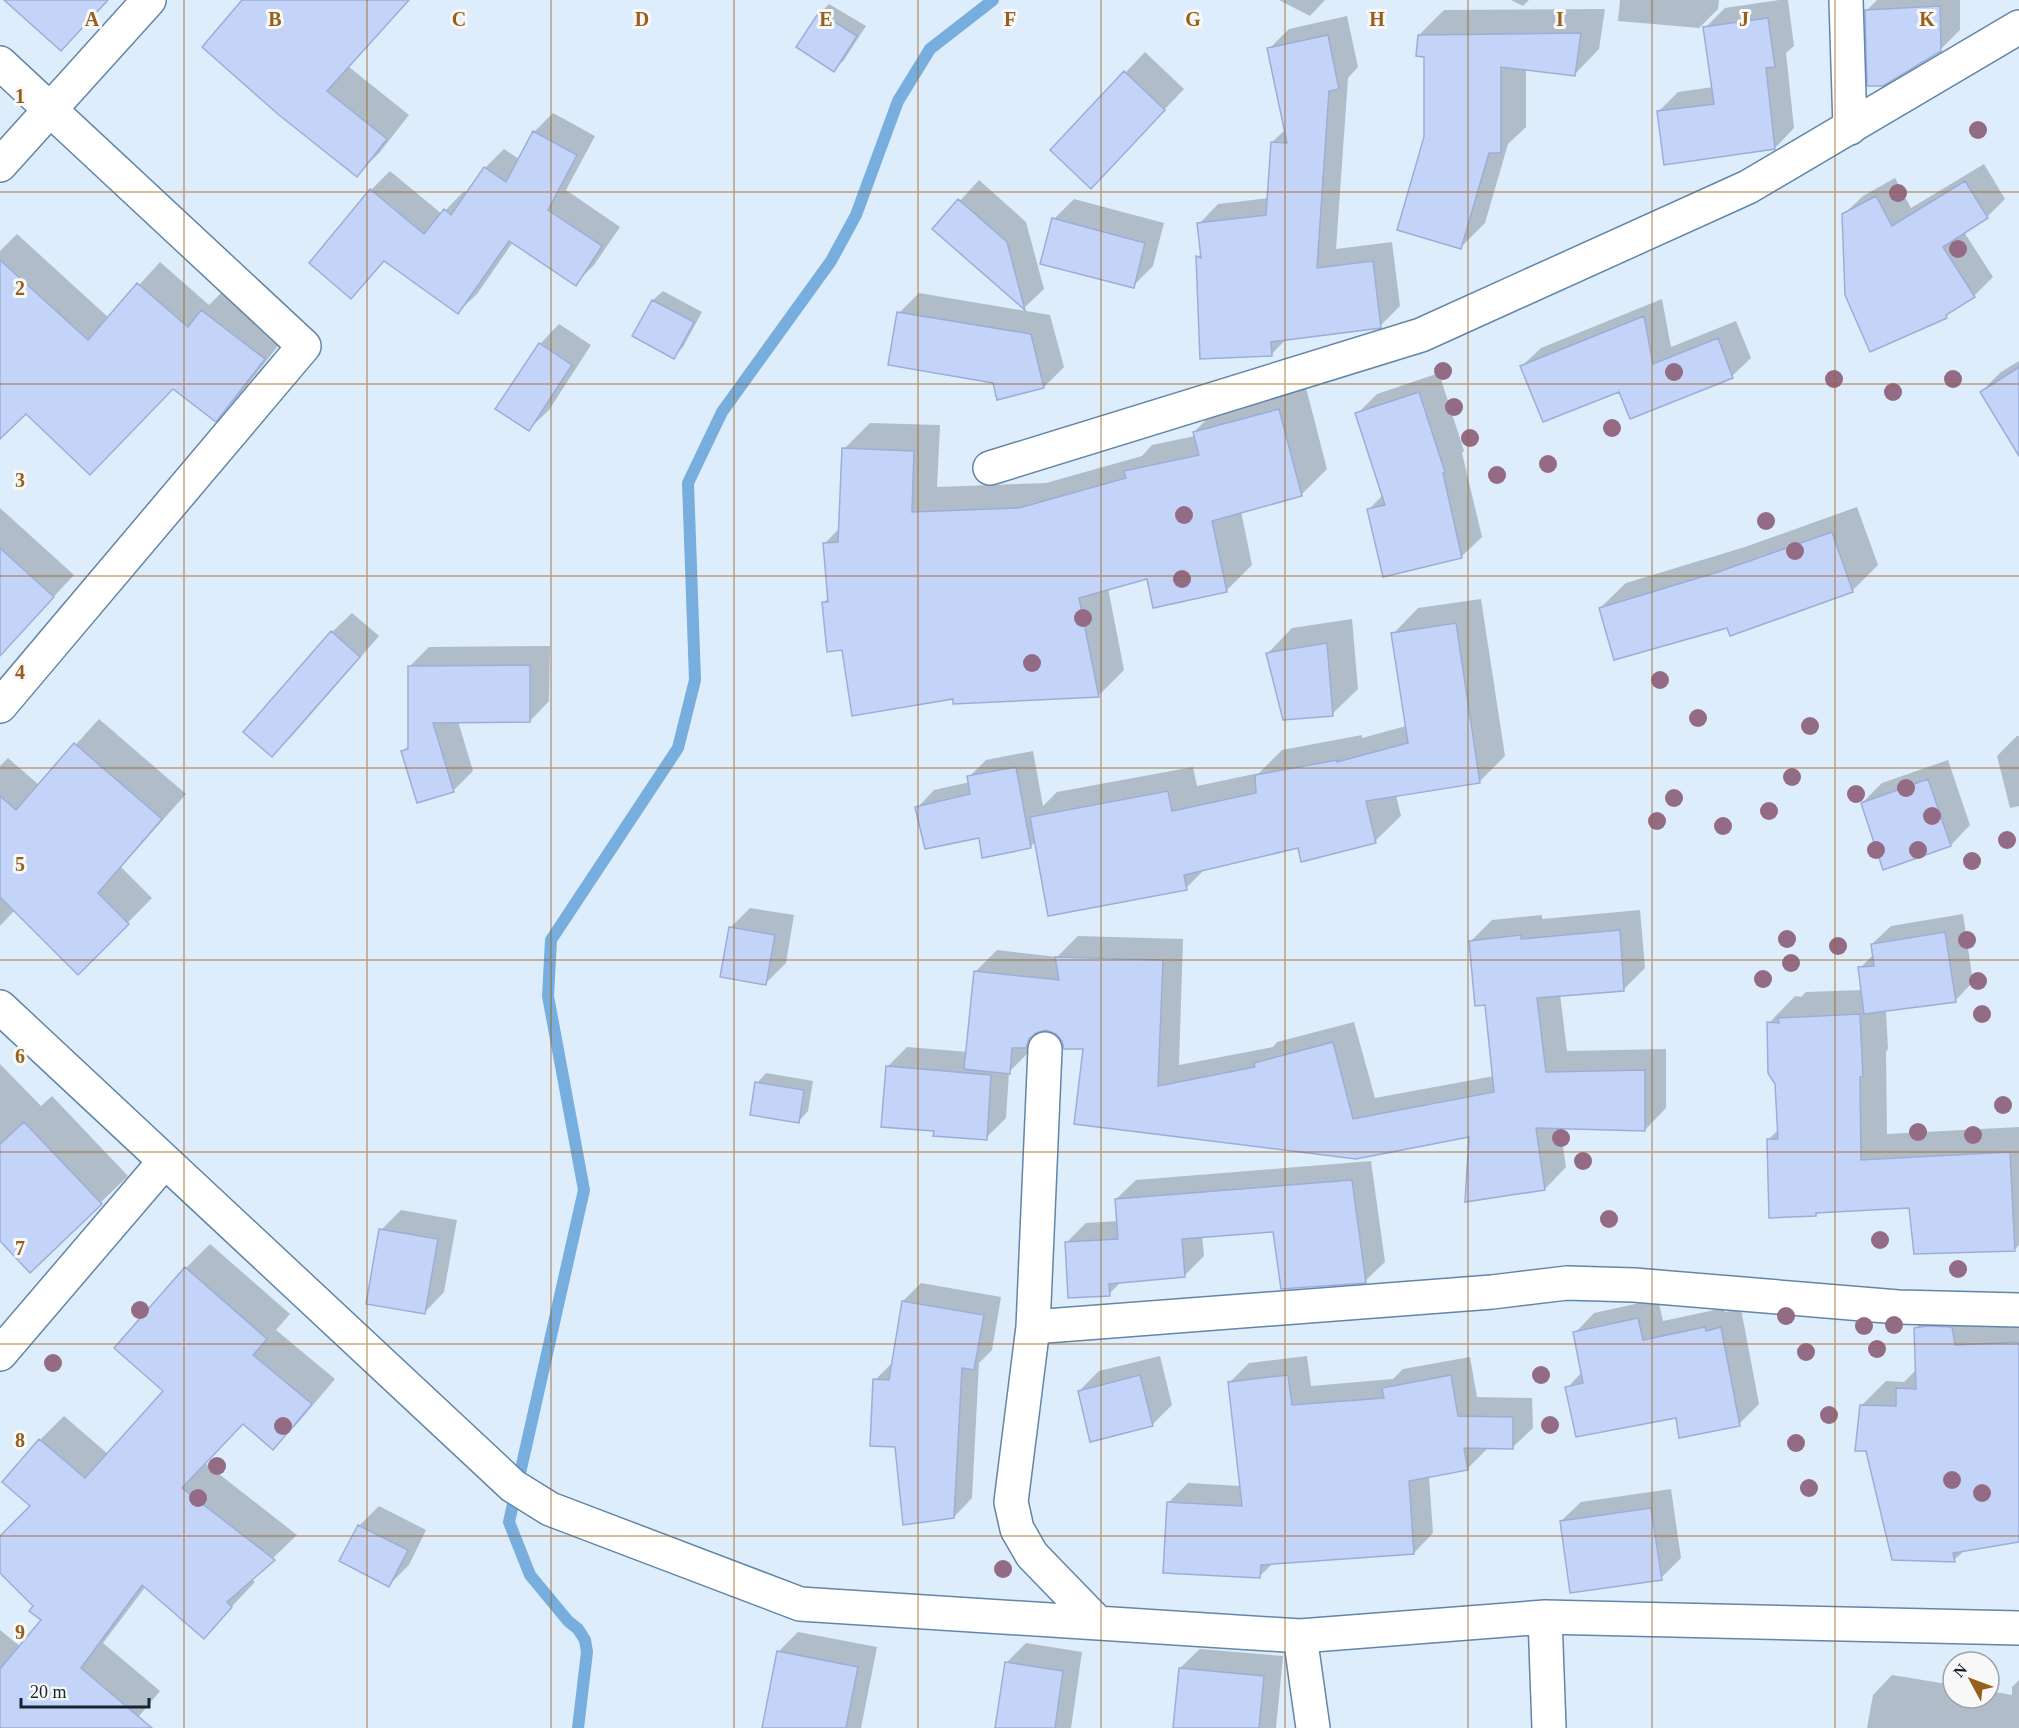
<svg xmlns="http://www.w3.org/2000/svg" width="2019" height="1728" font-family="Georgia,serif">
	<rect width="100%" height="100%" fill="#ddedfb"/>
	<path fill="#0003" d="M244,0H409L349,67L409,115L380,152L357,175Z
		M1279,0H1325L1310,16Z
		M1511,0H1529L1523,6Z
		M1620,0H1719L1718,9L1699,28L1618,21Z
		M1779,0H1788L1794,46L1786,53L1794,128L1775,148L1658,112L1678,92L1713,87L1705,28L1725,8Z
		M1877,0H1960V30L1940,50L1867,10Z
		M829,4L866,26L844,60L834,70L820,13Z
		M1605,9L1599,49L1575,74L1526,68V127L1508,144L1485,223L1460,248L1426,138L1438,57L1419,35L1444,10Z
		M1347,16L1358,67L1348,78L1336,249L1392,242L1400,306L1380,326L1287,338L1271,355L1198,257L1202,253L1199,224L1218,204L1269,198L1272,142L1286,129L1269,49L1289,29Z
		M1145,52L1184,89L1091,187L1052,150Z
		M553,113L595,136L566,190L620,227L594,265L575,284L513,242L477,294L458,312L385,260L351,297L371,190L390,171L442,214L464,191L468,194L485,168L504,149L519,159L534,132Z
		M1984,164L2005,199L1987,217L1964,232L1993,277L1974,296L1955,308L1946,316L1844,214L1863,196L1895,178L1911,208Z
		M979,180L1026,222L1044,289L1024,308L934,229Z
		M1074,199L1164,223L1153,266L1133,286L1054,219Z
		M17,234L109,318L160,262L209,305L224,290L285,337L237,398L215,420L173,387L26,412L0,437V251Z
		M663,291L702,312L683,347L674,357L634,336L653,300Z
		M919,293L1050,315L1064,367L1044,387L994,382L899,313Z
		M1662,299L1671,347L1736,321L1751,358L1732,376L1620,390L1522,366L1541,348Z
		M559,324L591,345L549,410L529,429L540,344Z
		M2019,361V454L1981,392L2001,372Z
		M1439,373L1464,451L1462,453L1482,537L1462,556L1384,575L1369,509L1383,495L1357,414L1377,394Z
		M1305,384L1327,469L1301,495L1241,511L1252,565L1226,591L1148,577L1108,588L1124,670L1098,696L954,697L843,648L823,603L829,597L824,544L840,528L844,449L870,423L940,425L937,487L1046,483L1142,456L1152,445L1195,436L1194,432L1220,406Z
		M1857,507L1878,565L1852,591L1728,626L1600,608L1626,583L1745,547Z
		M0,508L74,575L14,639L0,626Z
		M1481,599L1505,756L1479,782L1396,795L1401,816L1375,841L1299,847L1206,868L1186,888L1036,841L1030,847L980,836L917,808L934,790L970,782L969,777L986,760L1033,751L1043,806L1057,792L1193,767L1197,786L1259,773L1282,750L1362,735V738L1406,726L1393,634L1418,608Z
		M352,613L379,636L292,736L272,755L332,632Z
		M1352,619L1358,689L1332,714L1267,654L1292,628Z
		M550,646L549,701L530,721H458L473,771L453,791L403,751L409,745L410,666L429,647Z
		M99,719L186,794L121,867L152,898L78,973L15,910L0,926V766L8,758L39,785Z
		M2017,736H2019V806L2010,808L1997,756Z
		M1948,760L1970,825L1951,845L1862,803L1882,783Z
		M750,908L794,915L786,963L766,983L730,928Z
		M1640,910L1645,968L1624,989L1560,994L1567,1051L1666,1049V1108L1645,1130L1560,1127L1566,1167L1545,1189L1471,1136L1076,1123L1085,1048L1063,1040L1056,1032L1046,1029L1043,1030L1031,1041L1030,1051L1009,1072L1006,1118L986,1138L935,1130L887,1067L907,1047L968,1052L976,971L997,950L1057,957L1078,936L1183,939L1179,1065L1273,1047L1277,1042L1354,1022L1375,1098L1494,1076L1486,1003L1471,941L1492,920L1542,915V919Z
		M1963,914L1973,982L1955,1001L1886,1010L1888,1049L1886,1052L1887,1134L2019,1127V1245L2015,1249L1911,1207L1819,1211L1816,1215L1769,1139L1779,1129L1777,1084L1769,1023L1795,996L1801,997L1806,992L1863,990L1860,968L1874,954L1872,944L1891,926Z
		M0,1064L41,1106L52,1096L128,1176L30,1271L0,1239Z
		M766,1073L813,1081L808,1111L799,1121L757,1083Z
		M1371,1161L1385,1262L1365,1281L1275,1231L1202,1236L1204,1256L1184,1276L1122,1281L1109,1294L1066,1243L1086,1223L1118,1221L1116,1199L1136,1180Z
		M401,1210L457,1220L444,1292L425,1312L381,1230Z
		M210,1244L290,1314L276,1330L335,1379L297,1424L273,1448L243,1423L205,1463L297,1535L251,1579L255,1582L204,1636L146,1586L103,1643L160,1691L129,1728H0V1630L21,1647L43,1620L35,1606L0,1571V1538L32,1506L40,1440L64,1416L108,1454L165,1391L186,1268Z
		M921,1283L1001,1297L992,1350L979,1363L972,1498L954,1517L875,1380L893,1362L903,1301Z
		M1658,1299L1663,1321L1724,1308L1725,1312L1741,1309L1759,1404L1739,1424L1677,1416L1567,1388L1582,1372L1575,1333L1594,1313Z
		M1939,1305L2019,1320V1541L1965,1550L1954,1560L1861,1406L1886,1381L1904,1382L1917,1369L1915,1329Z
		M1160,1356L1172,1405L1152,1425L1079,1391L1099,1371Z
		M1307,1356L1311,1386L1393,1379L1403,1369L1470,1357L1477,1397L1532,1398L1533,1428L1513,1447H1486L1487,1449L1467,1469L1429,1476L1433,1533L1414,1553L1273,1563L1259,1577L1168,1503L1188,1483L1241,1486L1229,1383L1249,1363Z
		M1671,1489L1681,1558L1661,1578L1561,1521L1581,1502Z
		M379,1506L426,1530L409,1565L389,1585L359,1526Z
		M798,1632L877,1647L861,1728H763L778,1652Z
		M1026,1643L1082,1652L1071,1728H997L1006,1663Z
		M1200,1649L1283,1656L1276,1728H1174L1180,1668Z
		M1892,1675L1953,1685V1698H1989V1691L2012,1695V1687L2019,1680V1728H1867L1873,1695Z"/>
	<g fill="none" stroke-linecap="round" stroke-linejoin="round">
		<path stroke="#78aede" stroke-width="12" d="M578,1728L587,1652L585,1640L578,1629L568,1621L530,1575L509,1522L584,1190L548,996L551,940L678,748L695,680L688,483L722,412L831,261L856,215L898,101L930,49L993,0"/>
	</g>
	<path fill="#c4d4f9" stroke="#9caed8" stroke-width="1.5" d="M4,0H108L61,51Z
		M242,0H409L327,91L387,139L357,177L279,115L202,47Z
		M1940,6L1941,51L1883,86H1867L1865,10Z
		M819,12L857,36L834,72L796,47Z
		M1768,18L1775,67L1766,68L1775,149L1664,165L1657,111L1714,104L1703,27Z
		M1581,33L1575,76L1501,67V153H1489L1461,249L1397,230L1424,137V57L1416,56L1418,35Z
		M1328,35L1339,89L1329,91L1317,268L1373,261L1381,328L1271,342L1272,356L1200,359L1196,256L1201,258L1197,223L1266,215L1271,142L1287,143L1267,48Z
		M1124,71L1165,110L1091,189L1050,150Z
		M533,131L577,155L548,210L602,246L576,286L509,241L458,314L384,261L351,299L309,263L370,189L424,234L444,209L451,215L484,167L506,182Z
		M1965,181L1988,218L1943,247L1975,297L1946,315L1947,318L1870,352L1845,295L1842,214L1876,196L1892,226Z
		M958,199L1007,242L1025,310L932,229Z
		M1052,218L1145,243L1134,288L1040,264Z
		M0,260L88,340L137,283L188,327L201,310L265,359L216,422L173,389L90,475L26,414L0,439Z
		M652,300L694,322L674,359L632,336Z
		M897,312L1031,334L1044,388L997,400L993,383L888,365Z
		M1644,316L1653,364L1718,338L1733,378L1630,419L1619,392L1543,422L1520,366Z
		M539,343L572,365L529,431L495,409Z
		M2019,367V456L1980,392Z
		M1419,392L1445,472L1443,473L1462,558L1383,577L1367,509L1385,505L1355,413Z
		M1279,409L1302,496L1212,521L1227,592L1153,608L1147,579L1079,598L1099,697L953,704V699L852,716L842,650L827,652L822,602H828L823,543L838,542L842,448L914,451L912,512L1019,508L1126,478L1124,471L1199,455L1193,432Z
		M1832,532L1853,592L1730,636L1727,628L1614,660L1599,608L1718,572Z
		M0,548L54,597L0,656Z
		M1456,623L1480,783L1366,801L1376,843L1301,862L1298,848L1184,875L1187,890L1048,916L1030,817L1168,791L1172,811L1256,793L1255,775L1337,760V762L1408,743L1391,633Z
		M331,631L360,657L272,757L243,732Z
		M1327,643L1333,716L1283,720L1266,653Z
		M530,665V722L433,723L454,792L417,803L401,751L408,749V666Z
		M74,743L162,819L98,893L129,924L78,975L0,897V796L16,810Z
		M1016,767L1031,848L982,858L979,838L925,849L915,807L970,794L967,776Z
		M1928,779L1951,846L1883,870L1861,803Z
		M729,927L775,935L766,985L720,977Z
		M1620,930L1624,991L1537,998L1546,1072L1645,1070V1131L1536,1128L1545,1190L1465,1202L1469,1137L1356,1159L1074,1124L1083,1049H1064L1062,1041L1056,1034L1046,1030L1036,1033L1029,1039L1026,1048H1012L1010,1074L964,1069L974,971L1059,980L1055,957L1163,960L1158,1086L1255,1067L1254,1063L1333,1042L1353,1119L1494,1092L1485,1005L1475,1006L1469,941L1521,935V939Z
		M1945,932L1956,1002L1864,1014L1858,967L1874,966L1871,944Z
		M1860,1014L1863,1077H1860L1861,1160L2010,1152L2015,1251L1914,1254L1909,1208L1816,1213V1216L1769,1218L1767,1139H1778L1775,1084L1768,1073L1767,1022L1779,1023L1778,1018Z
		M886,1066L991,1075L987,1140L933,1136L934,1131L881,1127Z
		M755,1082L804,1090L799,1123L750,1115Z
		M24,1122L102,1204L30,1273L0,1241V1144Z
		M1352,1180L1366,1283L1281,1289L1273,1232L1182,1239L1185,1277L1109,1284L1110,1296L1068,1298L1065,1242L1118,1239L1115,1199Z
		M379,1229L438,1239L425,1314L366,1304Z
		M185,1267L267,1339L253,1355L312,1404L273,1450L243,1424L182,1488L275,1560L227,1602L232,1607L204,1639L142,1585L81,1668L152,1728H0V1669L41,1620L29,1611L33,1606L0,1573V1536L30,1506L2,1482L39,1439L85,1478L163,1391L114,1348Z
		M902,1301L984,1315L974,1370L962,1368L954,1518L903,1525L895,1447L870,1446L873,1379L889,1380Z
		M1638,1318L1643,1340L1705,1327L1706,1331L1721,1327L1740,1426L1679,1438L1676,1418L1576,1437L1565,1387L1583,1383L1573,1332Z
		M1928,1326L1952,1327L1955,1345L2019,1342V1542L1953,1553L1955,1562L1892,1560L1866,1451H1855L1860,1405L1896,1406V1388L1916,1389L1914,1328Z
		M1140,1375L1153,1426L1090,1442L1078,1391Z
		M1288,1375L1292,1405L1384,1398L1382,1388L1451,1375L1458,1416L1513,1417V1449L1464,1448L1468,1470L1409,1481L1414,1554L1261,1565L1260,1578L1163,1573L1167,1502L1242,1506L1228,1382Z
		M1651,1508L1662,1580L1570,1593L1560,1521Z
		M358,1525L408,1550L389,1587L339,1561Z
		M777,1651L858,1667L846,1728H762Z
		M1005,1662L1063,1671L1055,1728H995Z
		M1179,1668L1264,1676L1259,1728H1173Z"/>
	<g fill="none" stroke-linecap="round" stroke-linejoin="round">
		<g stroke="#6286a7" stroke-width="36">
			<path id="street" d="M1846,0L1850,128
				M0,63L304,346L0,706
				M0,165L149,0
				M990,468L1421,335L1748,187L2019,27
				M0,1007L513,1486L550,1509L800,1604L1300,1636L1545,1617L2019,1628
				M1045,1049L1033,1327L1011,1502L1017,1529L1032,1555L1098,1623
				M1033,1327L1492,1292L1567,1283L1634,1285L1898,1307L2019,1310
				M0,1354L165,1161
				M1545,1617L1549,1728
				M1300,1636L1313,1728"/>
		</g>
		<use href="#street" stroke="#fff" stroke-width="33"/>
	</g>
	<g fill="#946b84">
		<circle cx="1978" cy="130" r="9"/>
		<circle cx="1898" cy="193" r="9"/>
		<circle cx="1958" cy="249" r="9"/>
		<circle cx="1443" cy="371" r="9"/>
		<circle cx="1674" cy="372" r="9"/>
		<circle cx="1834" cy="379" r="9"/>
		<circle cx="1953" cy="379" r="9"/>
		<circle cx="1893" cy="392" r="9"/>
		<circle cx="1454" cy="407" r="9"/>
		<circle cx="1612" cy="428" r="9"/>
		<circle cx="1470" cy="438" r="9"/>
		<circle cx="1548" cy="464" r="9"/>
		<circle cx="1497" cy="475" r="9"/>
		<circle cx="1184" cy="515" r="9"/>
		<circle cx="1766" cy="521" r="9"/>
		<circle cx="1795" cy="551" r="9"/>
		<circle cx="1182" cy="579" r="9"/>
		<circle cx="1083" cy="618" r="9"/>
		<circle cx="1032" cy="663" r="9"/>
		<circle cx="1660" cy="680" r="9"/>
		<circle cx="1698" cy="718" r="9"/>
		<circle cx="1810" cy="726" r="9"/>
		<circle cx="1792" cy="777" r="9"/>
		<circle cx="1906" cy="788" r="9"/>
		<circle cx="1856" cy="794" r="9"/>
		<circle cx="1674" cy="798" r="9"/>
		<circle cx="1769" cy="811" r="9"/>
		<circle cx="1932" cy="816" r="9"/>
		<circle cx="1657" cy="821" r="9"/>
		<circle cx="1723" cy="826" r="9"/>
		<circle cx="2007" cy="840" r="9"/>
		<circle cx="1876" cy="850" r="9"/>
		<circle cx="1918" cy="850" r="9"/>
		<circle cx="1972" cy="861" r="9"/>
		<circle cx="1787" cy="939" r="9"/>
		<circle cx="1967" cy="940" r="9"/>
		<circle cx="1838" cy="946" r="9"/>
		<circle cx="1791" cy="963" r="9"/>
		<circle cx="1763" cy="979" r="9"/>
		<circle cx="1978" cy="981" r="9"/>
		<circle cx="1982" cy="1014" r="9"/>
		<circle cx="2003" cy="1105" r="9"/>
		<circle cx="1918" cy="1132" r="9"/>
		<circle cx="1973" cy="1135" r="9"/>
		<circle cx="1561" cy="1138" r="9"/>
		<circle cx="1583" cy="1161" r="9"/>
		<circle cx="1609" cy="1219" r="9"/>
		<circle cx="1880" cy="1240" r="9"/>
		<circle cx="1958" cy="1269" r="9"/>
		<circle cx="140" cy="1310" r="9"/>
		<circle cx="1786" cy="1316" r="9"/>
		<circle cx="1894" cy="1325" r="9"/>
		<circle cx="1864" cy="1326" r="9"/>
		<circle cx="1877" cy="1349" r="9"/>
		<circle cx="1806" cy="1352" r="9"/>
		<circle cx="53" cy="1363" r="9"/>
		<circle cx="1541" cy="1375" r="9"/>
		<circle cx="1829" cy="1415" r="9"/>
		<circle cx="1550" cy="1425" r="9"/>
		<circle cx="283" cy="1426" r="9"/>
		<circle cx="1796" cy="1443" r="9"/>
		<circle cx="217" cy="1466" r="9"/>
		<circle cx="1952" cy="1480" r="9"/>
		<circle cx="1809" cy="1488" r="9"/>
		<circle cx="1982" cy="1493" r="9"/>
		<circle cx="198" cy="1498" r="9"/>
		<circle cx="1003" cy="1569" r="9"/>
	</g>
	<path fill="none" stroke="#97601a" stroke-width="1.5" stroke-opacity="0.55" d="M184,0V1728M367,0V1728M551,0V1728M734,0V1728M918,0V1728M1101,0V1728M1285,0V1728M1468,0V1728M1652,0V1728M1835,0V1728M0,192H2019M0,384H2019M0,576H2019M0,768H2019M0,960H2019M0,1152H2019M0,1344H2019M0,1536H2019"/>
	<g font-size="20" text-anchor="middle" font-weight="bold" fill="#97601a" stroke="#f8f8f8" stroke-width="6" stroke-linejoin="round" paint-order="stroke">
		<text x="92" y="26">A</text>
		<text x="275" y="26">B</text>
		<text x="459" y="26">C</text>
		<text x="642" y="26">D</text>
		<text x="826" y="26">E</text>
		<text x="1010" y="26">F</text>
		<text x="1193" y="26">G</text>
		<text x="1377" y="26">H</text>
		<text x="1560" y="26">I</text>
		<text x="1744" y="26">J</text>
		<text x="1927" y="26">K</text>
		<text x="20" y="103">1</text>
		<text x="20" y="295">2</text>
		<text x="20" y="487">3</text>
		<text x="20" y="679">4</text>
		<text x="20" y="871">5</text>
		<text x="20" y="1063">6</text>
		<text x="20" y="1255">7</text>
		<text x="20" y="1447">8</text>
		<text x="20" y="1639">9</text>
	</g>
	<g transform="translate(1971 1680) rotate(311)"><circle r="28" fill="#f8f8f8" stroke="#9da3a8" stroke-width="1.5"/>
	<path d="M0-4.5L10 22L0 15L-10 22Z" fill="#97601a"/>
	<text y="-9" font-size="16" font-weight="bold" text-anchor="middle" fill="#152431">N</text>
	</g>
	<path d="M21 1698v9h128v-9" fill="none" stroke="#152431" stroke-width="3"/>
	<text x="30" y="1698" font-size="18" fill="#152431" stroke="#f8f8f8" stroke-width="4.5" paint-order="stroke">20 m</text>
</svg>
